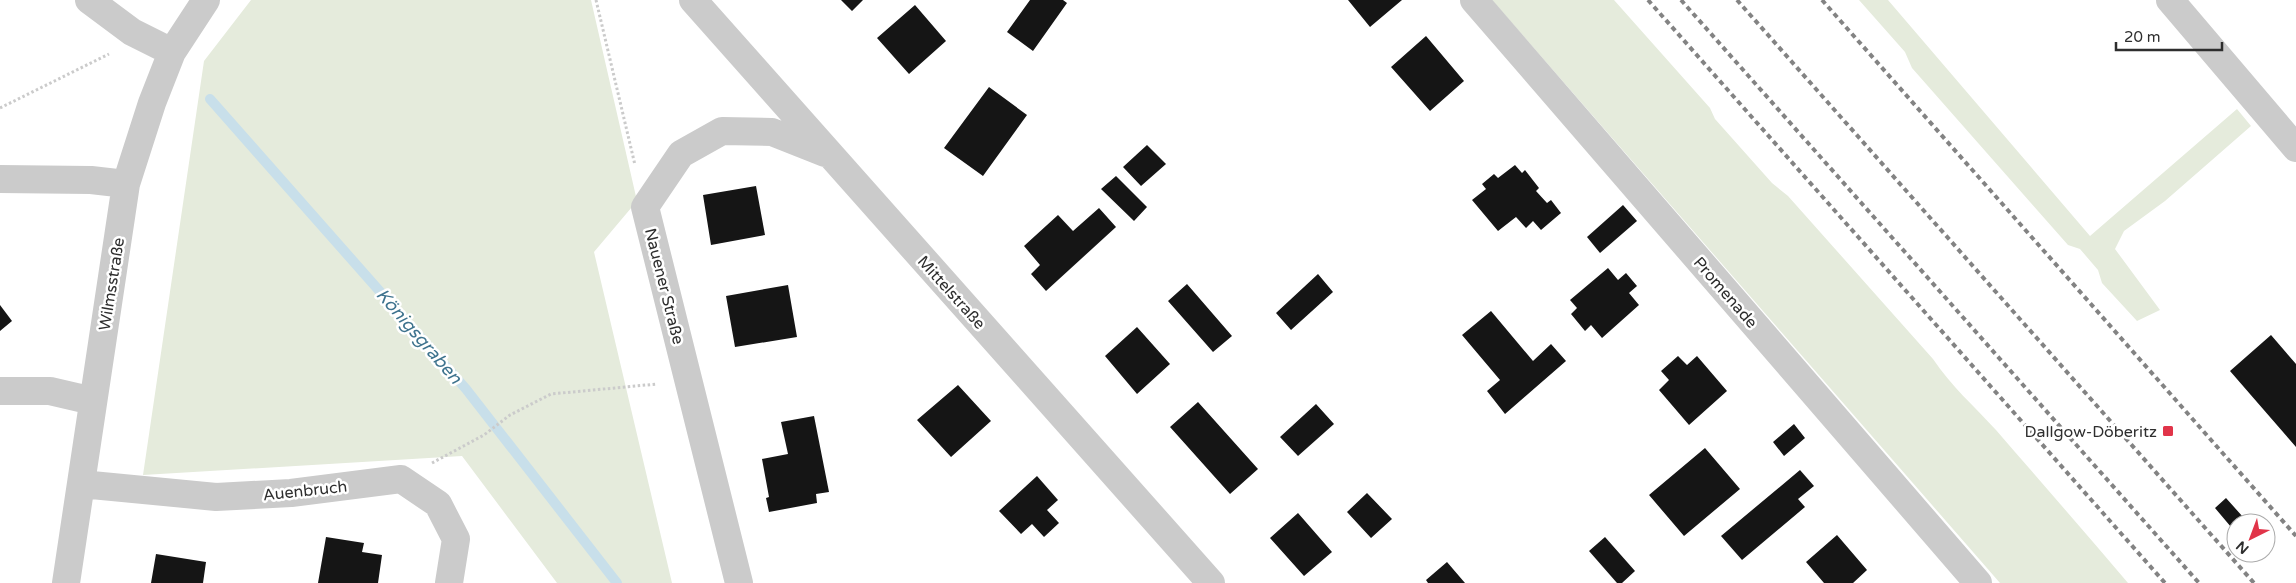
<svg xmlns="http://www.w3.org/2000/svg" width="2296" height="583" font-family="'Varela Round',sans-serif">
	<rect width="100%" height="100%" fill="#fff"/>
	<path fill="#e5ebdc" d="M251,0H591L637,201L594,252L672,583H557L462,456L143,475L204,61Z
		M1492,0H1614L1710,108L1715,119L1772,183L1788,196L1933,359C1951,386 1974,406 1996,430C2040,481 2084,531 2128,583H2000Z
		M1859,0H1888L2090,236L2237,109L2251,126L2165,201L2124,231L2115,249L2160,310L2137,321L2102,283L2098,270L2080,249L2068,245L1912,68L1905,52Z"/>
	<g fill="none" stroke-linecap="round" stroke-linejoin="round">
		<path stroke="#c8dfea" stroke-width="10" d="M210,99L466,389L617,583"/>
	</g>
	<path fill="#151515" d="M841,0H863L852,11Z
		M1030,0H1063L1067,3L1033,51L1007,32Z
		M1348,0H1402L1370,27Z
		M915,5L946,41L909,74L877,38Z
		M1426,36L1464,81L1430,111L1391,67Z
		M989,87L1027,115L983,176L944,148Z
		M1147,145L1166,164L1141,186L1123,167Z
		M1515,165L1522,173L1525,170L1539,188L1536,191L1547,203L1551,200L1561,213L1541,230L1533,221L1526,228L1516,217L1498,231L1472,200L1486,189L1482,184L1494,174L1498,178Z
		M1116,176L1147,207L1134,221L1101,189Z
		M756,186L765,235L711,245L703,195Z
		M1623,205L1637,221L1600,253L1587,237Z
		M1099,208L1116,227L1046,291L1031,274L1040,265L1024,246L1058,215L1073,231Z
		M1608,268L1618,280L1626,273L1637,286L1629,293L1639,305L1602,338L1591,325L1585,331L1571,314L1577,308L1570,300Z
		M1318,274L1333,292L1291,330L1276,313Z
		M1187,284L1232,336L1213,352L1168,301Z
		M788,285L797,337L735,347L726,296Z
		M0,305L12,321L0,331Z
		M1491,311L1533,361L1551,344L1566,361L1505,414L1487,391L1500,380L1462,335Z
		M1137,327L1170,364L1137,394L1105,356Z
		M2271,335L2296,364V447L2230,371Z
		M1678,356L1687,365L1697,356L1727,391L1689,425L1659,390L1669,380L1661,371Z
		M958,385L991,421L951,457L917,420Z
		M1198,402L1258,469L1230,494L1170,427Z
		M1316,404L1334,424L1298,456L1280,437Z
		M814,416L829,492L816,494L817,503L769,512L766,498L769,497L762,459L788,454L781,422Z
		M1794,424L1805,438L1784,456L1773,442Z
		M1705,448L1740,489L1684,536L1649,495Z
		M1800,470L1814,486L1798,499L1805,507L1742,560L1721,536Z
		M1037,476L1058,500L1047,510L1059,523L1044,537L1032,524L1021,534L999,511Z
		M1367,493L1392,519L1371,538L1347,512Z
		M2226,498L2243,517L2231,527L2215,508Z
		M1298,513L1332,552L1304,576L1270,538Z
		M1837,535L1867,570L1853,583H1824L1806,562Z
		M326,537L364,543L362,552L382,555L378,583H318Z
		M1605,537L1635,571L1622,583H1617L1589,551Z
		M156,554L206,562L203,583H151Z
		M1447,562L1465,583H1428L1426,580Z"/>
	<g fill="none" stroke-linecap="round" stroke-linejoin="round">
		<path stroke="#cbcbcb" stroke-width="3" stroke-dasharray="2.5 2.5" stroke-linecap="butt" d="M596,0L635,165
			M0,108L109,54
			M432,463L484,435L510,415L551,394L657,384"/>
		<path stroke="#cbcbcb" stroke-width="28" d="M89,0L132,32L172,52
			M693,0L1211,583
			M1474,0L1978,583
			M2170,0L2296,148
			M0,179L91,180L126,184
			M0,391H50L93,401
			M81,484L216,497L291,493L401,479L438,504L456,539L449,583
			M66,583L126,184L152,103L172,52L206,0
			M739,583L645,207L681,154L722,131L772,132L825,153"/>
		<path stroke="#838383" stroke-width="4" stroke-dasharray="5 4" stroke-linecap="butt" d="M1648,0L2165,583
			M1681,0L2199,583
			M1737,0L2254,583
			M1822,0L2296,536"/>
	</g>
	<rect fill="#e13449" stroke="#fff" stroke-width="2" x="2162" y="425" width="12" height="12" rx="2.5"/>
	<g text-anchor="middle" stroke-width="5" stroke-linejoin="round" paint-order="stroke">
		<g font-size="16" fill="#2e2e2e" stroke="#fff">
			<text transform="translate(111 284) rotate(-81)" y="6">Wilmsstraße</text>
			<text transform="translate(665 286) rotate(76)" y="6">Nauener Straße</text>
			<text transform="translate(952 292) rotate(48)" y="6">Mittelstraße</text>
			<text transform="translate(1726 292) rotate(49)" y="6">Promenade</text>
			<text transform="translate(305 490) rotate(-6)" y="6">Auenbruch</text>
		</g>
		<g font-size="16" fill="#2e2e2e" stroke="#fff" text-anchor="end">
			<text x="2157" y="437">Dallgow-Döberitz</text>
		</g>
		<g font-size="18" font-style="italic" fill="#3e738e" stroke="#fff">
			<text transform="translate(419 336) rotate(49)" y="6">Königsgraben</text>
		</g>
	</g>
	<g transform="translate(2251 538) rotate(222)"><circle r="24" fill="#ffffff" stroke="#ababab"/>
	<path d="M0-4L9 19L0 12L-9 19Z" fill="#e13449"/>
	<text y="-8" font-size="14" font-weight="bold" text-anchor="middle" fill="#2e2e2e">N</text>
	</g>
	<path d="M2116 42v8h106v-8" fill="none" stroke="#2e2e2e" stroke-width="2.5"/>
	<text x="2124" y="42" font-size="15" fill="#2e2e2e" stroke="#ffffff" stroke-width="4" paint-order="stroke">20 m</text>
</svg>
